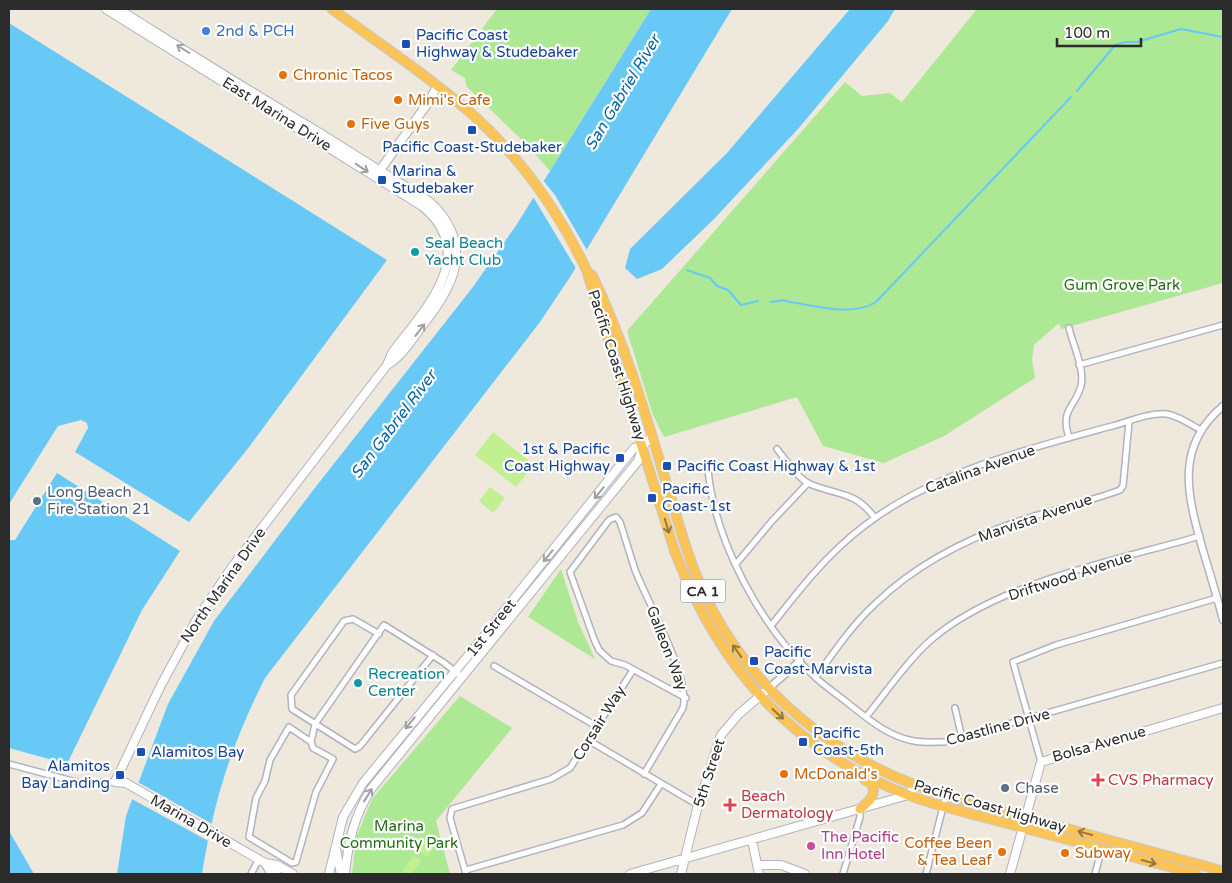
<svg xmlns="http://www.w3.org/2000/svg" width="1232" height="883" font-family="'Varela Round',sans-serif">
	<rect width="100%" height="100%" fill="#eee8dd"/>
	<path fill="#ade895" d="M497,9H651L550,171L525,143L466,86L465,78L451,70Z
		M977,9H1223V283L1061,329L1059,323L1034,345L1032,360L1035,378L944,436L884,463L823,446L797,397L664,437L653,415L627,331L845,82L862,96L890,93L902,102Z
		M561,569L578,622L595,659L528,617Z
		M460,696L512,728L436,821L450,874H352L356,838L372,799Z"/>
	<path fill="#c2f090" d="M493,432L534,465L516,487L475,455Z
		M490,487L505,498L493,513L479,501Z
		M429,834L439,842L427,857L417,849Z
		M414,855L422,861L411,874L402,871Z"/>
	<path fill="#68c9f7" d="M651,9H732L570,277L540,322L265,678C231,746 214,799 202,874H117L126,816L168,704L214,621L314,489L473,287L517,224Z
		M850,9H895L888,21L798,129L713,220L662,269L637,279L625,268L630,249L727,153Z
		M9,23L387,260L249,447L189,522L75,452L88,428L87,423L81,420L58,426L9,504Z
		M57,473L180,551L142,610L67,764L9,748V540H15Z
		M9,830L12,836L34,874H9Z"/>
	<path fill="#eee8dd" d="M542,179L555,195L588,252L577,270L532,195Z
		M136,781L214,825L210,842L130,798Z"/>
	<g fill="none" stroke-linecap="round" stroke-linejoin="round">
		<path stroke="#68c9f7" stroke-width="2" d="M1077,91L1115,45L1125,42H1137L1181,29L1223,37
			M687,270L710,278L717,286L728,290L741,305L758,301
			M771,302L783,300L790,302C817,306 852,317 876,302L1071,97"/>
		<g stroke="#b1b2c0" stroke-width="8">
			<path id="minor" d="M1069,328C1073,345 1085,369 1081,386C1074,410 1060,408 1069,438
				M1079,365L1223,325
				M777,449C786,460 797,478 810,484C838,496 854,490 875,518
				M708,469C714,541 762,629 816,678C826,687 838,695 849,704C868,719 889,737 914,741C924,743 935,742 945,742L1223,663
				M736,564L772,521L808,483
				M771,626C799,590 827,554 864,526C934,472 1027,449 1112,426C1128,422 1150,412 1167,414C1179,416 1191,425 1201,430
				M379,634L353,619L344,621L291,695L292,709L355,749L360,746L433,655
				M494,666L596,726
				M816,677C834,652 852,625 875,604C916,564 968,538 1022,520C1054,509 1088,502 1120,490L1123,486L1129,422
				M955,708L962,738
				M866,717C887,691 907,661 932,639C1000,582 1115,561 1200,536
				M289,727L311,742L313,748L333,759L316,792L296,862L292,863L249,837L256,798L265,781L270,760Z
				M588,740L698,805
				M311,742L315,724L384,625L443,662L462,677
				M1041,762L1013,662L1056,645L1217,598
				M9,764L80,783L115,782
				M644,774L683,708C691,678 647,601 635,570C630,554 625,538 620,522L616,517L609,520L570,572L594,639L599,650L611,661L625,665L686,698
				M466,870L623,825L642,813L661,784
				M251,874L259,859
				M466,874L450,818L452,809L551,779L570,768L633,670
				M843,874L860,817V809
				M926,874L946,795
				M1095,874L1102,848"/>
		</g>
		<g stroke="#b1b2c0" stroke-width="9">
			<path id="tertiary" d="M1223,406C1175,446 1187,494 1202,547C1209,571 1217,596 1223,620
				M768,689L800,661"/>
		</g>
		<g stroke="#b1b2c0" stroke-width="10">
			<path id="secondary" d="M106,9L422,206C481,254 425,309 392,353L387,365L232,567L197,619L161,685L115,782L126,783L265,863L277,865L293,874
				M118,9C184,50 249,91 315,130C342,147 369,164 396,181C412,190 430,199 441,214C474,256 447,294 420,329C410,342 401,357 387,365
				M378,173L430,100L437,86
				M752,840L759,874
				M336,849L341,874
				M265,863L270,871L277,874
				M758,865H781L805,874
				M329,874L343,817L363,783L476,646L634,448L643,446
				M345,874C348,842 354,817 371,789L638,461L643,446L651,437
				M630,874L901,797L908,795L916,785
				M681,874L698,805L721,735L739,714L768,689
				M1010,874L1041,762L1223,708"/>
		</g>
		<g stroke="#c8c8c8" stroke-width="11">
			<path id="trunk" d="M332,9C379,43 428,76 472,114C521,158 560,214 588,273L592,275C624,341 645,412 666,482C676,513 684,546 697,577C737,675 817,747 915,785C955,800 998,810 1039,821C1100,838 1162,854 1223,871
				M588,275L675,552C719,668 791,749 908,795C942,808 978,815 1013,825C1074,841 1135,857 1196,874
				M860,809C868,802 877,796 872,784L865,780"/>
		</g>
		<use href="#minor" stroke="#fff" stroke-width="5"/>
		<use href="#tertiary" stroke="#fff" stroke-width="6"/>
		<use href="#secondary" stroke="#fff" stroke-width="8"/>
		<use href="#trunk" stroke="#fcc456" stroke-width="9"/>
	</g>
	<defs><path id="oneway-shaft" d="M-6 0H5M1.5-3L5.5 0L1.5 3" fill="none" stroke-width="1.6" stroke-linecap="round" stroke-linejoin="round" transform="scale(1.25)"/></defs>
	<g stroke="#a0a0a0">
		<use href="#oneway-shaft" transform="translate(183 49) rotate(-148)"/>
		<use href="#oneway-shaft" transform="translate(362 168) rotate(33)"/>
		<use href="#oneway-shaft" transform="translate(420 330) rotate(-52)"/>
		<use href="#oneway-shaft" transform="translate(599 493) rotate(129)"/>
		<use href="#oneway-shaft" transform="translate(548 556) rotate(129)"/>
		<use href="#oneway-shaft" transform="translate(410 723) rotate(130)"/>
		<use href="#oneway-shaft" transform="translate(368 795) rotate(-58)"/>
	</g>
	<g stroke="#947840">
		<use href="#oneway-shaft" transform="translate(667 526) rotate(73)"/>
		<use href="#oneway-shaft" transform="translate(737 651) rotate(-125)"/>
		<use href="#oneway-shaft" transform="translate(778 714) rotate(42)"/>
		<use href="#oneway-shaft" transform="translate(1085 833) rotate(-165)"/>
		<use href="#oneway-shaft" transform="translate(1149 862) rotate(15)"/>
	</g>
	<circle fill="#3f7fe0" stroke="#fff" stroke-width="2" cx="206" cy="31" r="5"/>
	<g fill="#1a4fb4" stroke="#fff" stroke-width="2">
		<rect x="401" y="39" width="10" height="10" rx="2.5"/>
		<rect x="467" y="125" width="10" height="10" rx="2.5"/>
		<rect x="377" y="175" width="10" height="10" rx="2.5"/>
		<rect x="615" y="453" width="10" height="10" rx="2.5"/>
		<rect x="662" y="461" width="10" height="10" rx="2.5"/>
		<rect x="647" y="493" width="10" height="10" rx="2.5"/>
		<rect x="749" y="656" width="10" height="10" rx="2.5"/>
		<rect x="798" y="737" width="10" height="10" rx="2.5"/>
		<rect x="136" y="747" width="10" height="10" rx="2.5"/>
		<rect x="115" y="770" width="10" height="10" rx="2.5"/>
	</g>
	<g fill="#e8710a" stroke="#fff" stroke-width="2">
		<circle cx="283" cy="75" r="5"/>
		<circle cx="398" cy="100" r="5"/>
		<circle cx="351" cy="124" r="5"/>
		<circle cx="784" cy="774" r="5"/>
		<circle cx="1002" cy="852" r="5"/>
		<circle cx="1065" cy="853" r="5"/>
	</g>
	<g fill="#0f9aa8" stroke="#fff" stroke-width="2">
		<circle cx="415" cy="252" r="5"/>
		<circle cx="358" cy="683" r="5"/>
	</g>
	<g fill="#5c6f8a" stroke="#fff" stroke-width="2">
		<circle cx="37" cy="501" r="5"/>
		<circle cx="1005" cy="788" r="5"/>
	</g>
	<g fill="#e0444e" stroke="#fff" stroke-width="2">
		<path d="M1095.5 772.5h5v5h5v5h-5v5h-5v-5h-5v-5h5z"/>
		<path d="M727.5 797.5h5v5h5v5h-5v5h-5v-5h-5v-5h5z"/>
	</g>
	<circle fill="#d1479c" stroke="#fff" stroke-width="2" cx="811" cy="846" r="5"/>
	<g text-anchor="middle" stroke-width="4.5" stroke-linejoin="round" paint-order="stroke">
		<rect fill="#fff" stroke="#6b6b6b" stroke-width="1" x="680.5" y="579.5" width="45" height="23" rx="4"/>
		<g font-size="14" font-weight="bold" fill="#2b2b2b">
			<text x="703" y="596">CA 1</text>
		</g>
		<g font-size="15" fill="#366cbe" stroke="#fff" text-anchor="start">
			<text x="216" y="36">2nd &amp; PCH</text>
		</g>
		<g font-size="15" fill="#164399" stroke="#fff" text-anchor="start">
			<text x="416" y="40">Pacific Coast<tspan x="416" dy="17">Highway &amp; Studebaker</tspan></text>
			<text x="472" y="152" text-anchor="middle">Pacific Coast-Studebaker</text>
			<text x="392" y="176">Marina &amp;<tspan x="392" dy="17">Studebaker</tspan></text>
			<text x="610" y="454" text-anchor="end">1st &amp; Pacific<tspan x="610" dy="17">Coast Highway</tspan></text>
			<text x="677" y="471">Pacific Coast Highway &amp; 1st</text>
			<text x="662" y="494">Pacific<tspan x="662" dy="17">Coast-1st</tspan></text>
			<text x="764" y="657">Pacific<tspan x="764" dy="17">Coast-Marvista</tspan></text>
			<text x="813" y="738">Pacific<tspan x="813" dy="17">Coast-5th</tspan></text>
			<text x="151" y="757">Alamitos Bay</text>
			<text x="110" y="771" text-anchor="end">Alamitos<tspan x="110" dy="17">Bay Landing</tspan></text>
		</g>
		<g font-size="15" fill="#c56008" stroke="#fff" text-anchor="start">
			<text x="293" y="80">Chronic Tacos</text>
			<text x="408" y="105">Mimi's Cafe</text>
			<text x="361" y="129">Five Guys</text>
			<text x="794" y="779">McDonald's</text>
			<text x="992" y="848" text-anchor="end">Coffee Been<tspan x="992" dy="17">&amp; Tea Leaf</tspan></text>
			<text x="1075" y="858">Subway</text>
		</g>
		<g font-size="15" fill="#2b2b2b" stroke="#fff">
			<text transform="translate(277 114) rotate(32)" y="5">East Marina Drive</text>
			<text transform="translate(617 365) rotate(72)" y="5">Pacific Coast Highway</text>
			<text transform="translate(980 469) rotate(-20)" y="5">Catalina Avenue</text>
			<text transform="translate(1035 518) rotate(-19)" y="5">Marvista Avenue</text>
			<text transform="translate(1070 576) rotate(-18)" y="5">Driftwood Avenue</text>
			<text transform="translate(223 585) rotate(-55)" y="5">North Marina Drive</text>
			<text transform="translate(491 628) rotate(-51)" y="5">1st Street</text>
			<text transform="translate(667 648) rotate(69)" y="5">Galleon Way</text>
			<text transform="translate(599 723) rotate(-58)" y="5">Corsair Way</text>
			<text transform="translate(998 727) rotate(-15)" y="5">Coastline Drive</text>
			<text transform="translate(1099 744) rotate(-16)" y="5">Bolsa Avenue</text>
			<text transform="translate(709 773) rotate(-72)" y="5">5th Street</text>
			<text transform="translate(990 806) rotate(16)" y="5">Pacific Coast Highway</text>
			<text transform="translate(191 821) rotate(30)" y="5">Marina Drive</text>
		</g>
		<g font-size="15" fill="#0d838f" stroke="#fff" text-anchor="start">
			<text x="425" y="248">Seal Beach<tspan x="425" dy="17">Yacht Club</tspan></text>
			<text x="368" y="679">Recreation<tspan x="368" dy="17">Center</tspan></text>
		</g>
		<g font-size="15" fill="#226e15" stroke="#fff">
			<text x="1122" y="290">Gum Grove Park</text>
			<text x="399" y="831">Marina<tspan x="399" dy="17">Community Park</tspan></text>
		</g>
		<g font-size="15" fill="#4e5e75" stroke="#fff" text-anchor="start">
			<text x="47" y="497">Long Beach<tspan x="47" dy="17">Fire Station 21</tspan></text>
			<text x="1015" y="793">Chase</text>
		</g>
		<g font-size="15" fill="#be3a42" stroke="#fff" text-anchor="start">
			<text x="1108" y="785">CVS Pharmacy</text>
			<text x="741" y="801">Beach<tspan x="741" dy="17">Dermatology</tspan></text>
		</g>
		<g font-size="15" fill="#b23c85" stroke="#fff" text-anchor="start">
			<text x="821" y="842">The Pacific<tspan x="821" dy="17">Inn Hotel</tspan></text>
		</g>
		<g font-size="16" font-style="italic" fill="#0465a7" stroke="#fff">
			<text transform="translate(622 92) rotate(-59)" y="6">San Gabriel River</text>
			<text transform="translate(393 424) rotate(-53)" y="6">San Gabriel River</text>
		</g>
	</g>
	<rect width="1232" height="883" fill="none" stroke="#2b2b2b" stroke-width="20"/>
	<path d="M1057 38v8h84v-8" fill="none" stroke="#2b2b2b" stroke-width="2.5"/>
	<text x="1064" y="38" font-size="15" fill="#2b2b2b" stroke="#ffffff" stroke-width="4" paint-order="stroke">100 m</text>
</svg>
